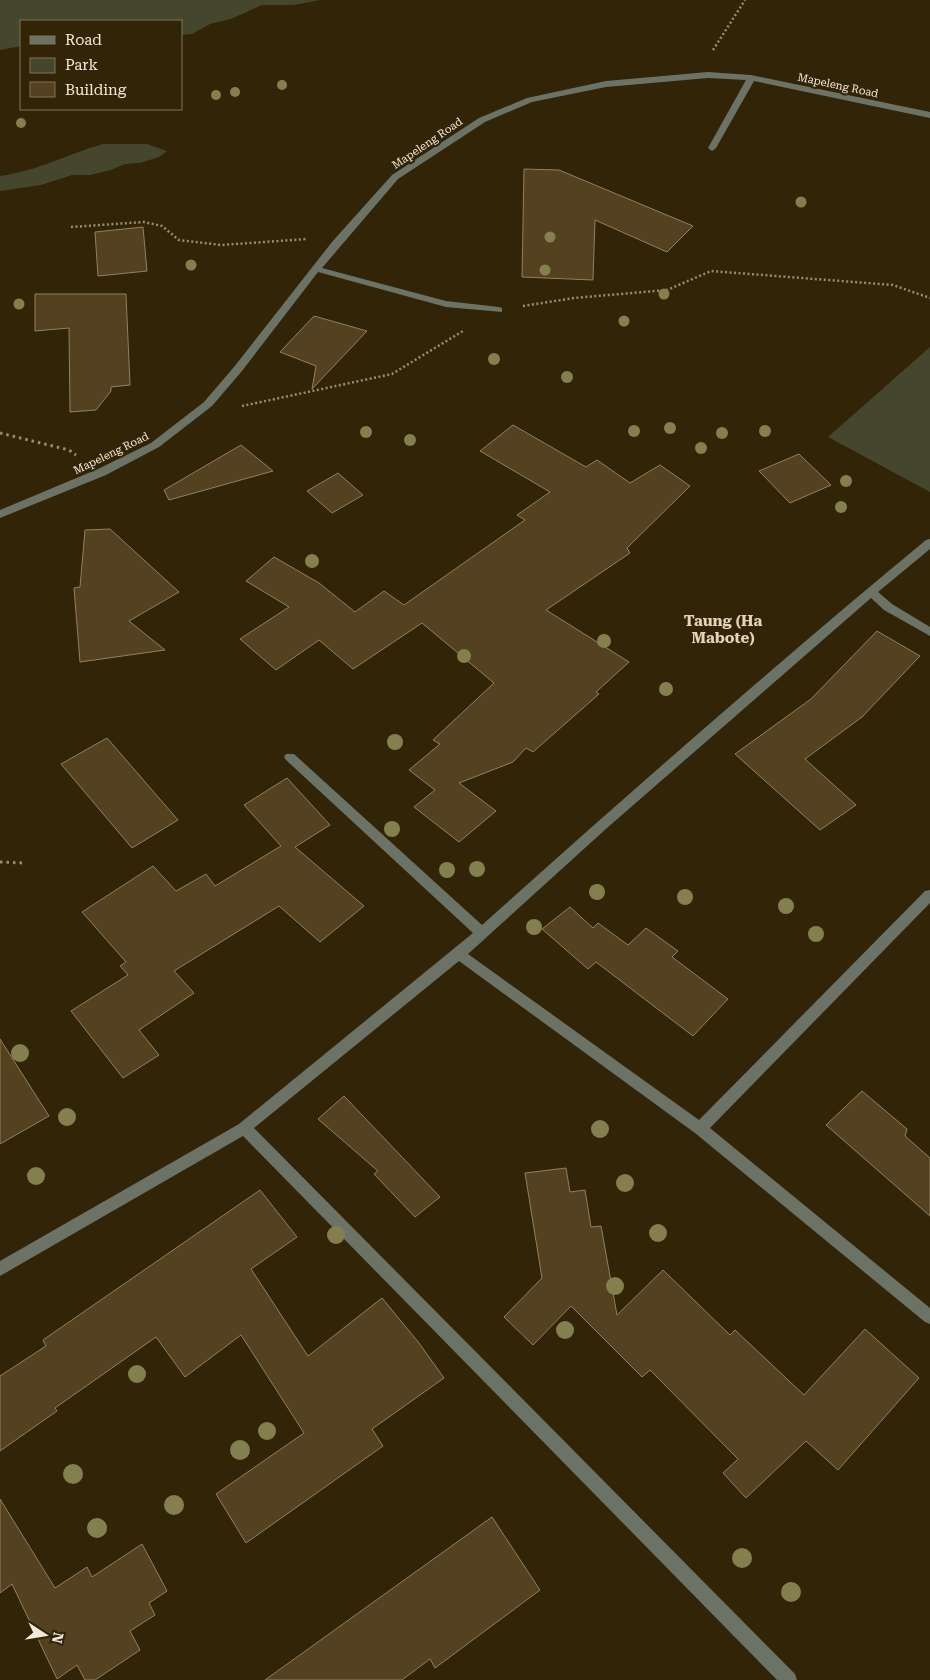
<svg xmlns="http://www.w3.org/2000/svg" width="930" height="1680" font-family="'Roboto Serif',serif">
	<rect width="100%" height="100%" fill="#322406"/>
	<path fill="#44462d" d="M0,0H320L294,5H262L231,19L210,24L192,34L181,35V21H21V46L0,50Z
		M103,144H147L167,151L159,157L140,163L125,164L111,170L90,175H72L41,185L0,191V176C37,171 68,154 103,144Z
		M930,347V492L828,437Z"/>
	<path fill="#54411f" stroke="#928062" d="M524,169L559,170L693,226L667,252L595,220L593,280L522,277Z
		M143,227L147,271L98,276L95,232Z
		M35,294H126L130,385L111,387V391L96,410L70,412L69,328L35,331Z
		M314,316L367,331L312,389L316,366L280,352Z
		M513,425L586,467L597,460L630,483L660,465L690,486L627,548L630,553L546,610L629,662L596,692L599,694L533,752L526,748L513,762L459,783L496,811L459,842L414,807L435,790L409,770L440,744L433,740L494,683L422,623L353,669L319,640L276,670L240,639L289,607L246,581L274,557L319,583L355,612L384,591L404,605L525,520L517,515L550,492L480,451Z
		M241,445L273,471L169,500L164,490Z
		M799,454L831,485L790,503L759,471Z
		M338,473L363,495L332,513L307,491Z
		M110,529L179,592L129,621L165,650L80,662L74,588L80,587L85,530Z
		M877,631L920,656L862,717L805,759L856,805L820,830L735,754L811,699Z
		M107,738L178,820L132,848L61,764Z
		M287,778L330,825L295,847L364,906L320,942L279,906L174,971L194,993L139,1030L159,1055L123,1078L71,1011L128,975L120,966L126,962L82,912L153,866L176,891L206,874L215,886L281,846L244,805Z
		M570,907L593,928L598,923L628,945L646,928L678,951L672,957L728,999L693,1036L596,962L588,969L542,929Z
		M0,1039L49,1116L0,1144Z
		M862,1091L907,1129L905,1136L930,1158V1216L826,1125Z
		M344,1096L440,1197L415,1217L374,1174L378,1171L318,1119Z
		M566,1168L570,1192L585,1190L591,1227L601,1226L617,1315L663,1270L730,1335L735,1330L804,1395L865,1329L919,1378L838,1470L806,1441L746,1498L723,1473L738,1459L650,1370L642,1377L571,1306L533,1345L504,1317L542,1278L525,1173Z
		M260,1190L297,1237L251,1269L308,1356L382,1298L419,1343L444,1378L372,1429L383,1446L246,1543L216,1494L304,1433L241,1335L185,1377L156,1337L55,1408L57,1411L0,1451V1376L46,1346L43,1340Z
		M0,1499L55,1588L87,1567L92,1577L142,1544L167,1591L149,1603L155,1615L130,1631L140,1650L95,1680H85L77,1665L57,1679L12,1584L0,1593Z
		M492,1517L540,1590L435,1668L430,1659L402,1680H265Z"/>
	<g fill="none" stroke-linecap="round" stroke-linejoin="round">
		<path stroke="#998d77" stroke-width="2.5" stroke-dasharray="2 2.5" stroke-linecap="butt" d="M713,50L745,0
			M71,227L144,222L162,226L179,240L221,245L307,239
			M523,306L574,298L667,290L711,271L893,285L930,298
			M242,406L392,374L463,331"/>
		<path stroke="#998d77" stroke-width="3" stroke-dasharray="2.5 4" stroke-linecap="butt" d="M0,433L69,450L76,455
			M0,862L24,863"/>
		<path fill="#6b7366" fill-rule="evenodd" d="M708,72L751,75L930,112V118L754,81L716,148L712,151L708,148L746,80L708,78L606,87L532,102L485,122L398,179L322,268L446,301L499,307L502,308V312L446,307L318,272L242,371L212,406L159,447L106,475L0,518V510L98,469L151,443L204,402L234,367L332,242L392,175L479,118L527,98L606,81Z
			M930,539V549L878,592L892,604L930,627V636L884,610L871,598L607,828L468,954L699,1120L925,891L930,890V903L710,1128L930,1308V1324L925,1322L695,1133L459,961L254,1128L795,1674L797,1680H777L243,1136L0,1276V1261L239,1124L473,933L286,760L284,757L286,754H294L482,925C628,794 775,665 926,540Z"/>
	</g>
	<g fill="#84804e">
		<circle cx="282" cy="85" r="5"/>
		<circle cx="235" cy="92" r="5"/>
		<circle cx="216" cy="95" r="5"/>
		<circle cx="21" cy="123" r="5"/>
		<circle cx="801" cy="202" r="5.5"/>
		<circle cx="550" cy="237" r="5.5"/>
		<circle cx="191" cy="265" r="5.5"/>
		<circle cx="545" cy="270" r="5.5"/>
		<circle cx="664" cy="294" r="5.5"/>
		<circle cx="19" cy="304" r="5.5"/>
		<circle cx="624" cy="321" r="5.5"/>
		<circle cx="494" cy="359" r="6"/>
		<circle cx="567" cy="377" r="6"/>
		<circle cx="670" cy="428" r="6"/>
		<circle cx="634" cy="431" r="6"/>
		<circle cx="765" cy="431" r="6"/>
		<circle cx="366" cy="432" r="6"/>
		<circle cx="722" cy="433" r="6"/>
		<circle cx="410" cy="440" r="6"/>
		<circle cx="701" cy="448" r="6"/>
		<circle cx="846" cy="481" r="6"/>
		<circle cx="841" cy="507" r="6"/>
		<circle cx="312" cy="561" r="7"/>
		<circle cx="604" cy="641" r="7"/>
		<circle cx="464" cy="656" r="7"/>
		<circle cx="666" cy="689" r="7"/>
		<circle cx="395" cy="742" r="8"/>
		<circle cx="392" cy="829" r="8"/>
		<circle cx="477" cy="869" r="8"/>
		<circle cx="447" cy="870" r="8"/>
		<circle cx="597" cy="892" r="8"/>
		<circle cx="685" cy="897" r="8"/>
		<circle cx="786" cy="906" r="8"/>
		<circle cx="534" cy="927" r="8"/>
		<circle cx="816" cy="934" r="8"/>
		<circle cx="20" cy="1053" r="9"/>
		<circle cx="67" cy="1117" r="9"/>
		<circle cx="600" cy="1129" r="9"/>
		<circle cx="36" cy="1176" r="9"/>
		<circle cx="625" cy="1183" r="9"/>
		<circle cx="658" cy="1233" r="9"/>
		<circle cx="336" cy="1235" r="9"/>
		<circle cx="615" cy="1286" r="9"/>
		<circle cx="565" cy="1330" r="9"/>
		<circle cx="137" cy="1374" r="9"/>
		<circle cx="267" cy="1431" r="9"/>
		<circle cx="240" cy="1450" r="10"/>
		<circle cx="73" cy="1474" r="10"/>
		<circle cx="174" cy="1505" r="10"/>
		<circle cx="97" cy="1528" r="10"/>
		<circle cx="742" cy="1558" r="10"/>
		<circle cx="791" cy="1592" r="10"/>
	</g>
	<g text-anchor="middle" stroke-width="4.5" stroke-linejoin="round" paint-order="stroke">
		<g font-size="11" fill="#f4eada" stroke="#322406">
			<text transform="translate(838 85) rotate(12)" y="4">Mapeleng Road</text>
			<text transform="translate(427 143) rotate(-34)" y="4">Mapeleng Road</text>
			<text transform="translate(111 453) rotate(-26)" y="4">Mapeleng Road</text>
		</g>
		<g font-size="15" font-weight="bold" fill="#e7d4b4" stroke="#322406">
			<text x="723" y="626">Taung (Ha<tspan x="723" dy="17">Mabote)</tspan></text>
		</g>
	</g>
	<rect x="20" y="20" width="162" height="90" fill="#322406" stroke="#80735b"/>
	<rect x="30" y="36" width="25" height="8" fill="#6b7366" stroke="#80735b"/>
	<text x="65" y="45" font-size="15" fill="#f4eada">Road</text>
	<rect x="30" y="58" width="25" height="15" fill="#44462d" stroke="#80735b"/>
	<text x="65" y="70" font-size="15" fill="#f4eada">Park</text>
	<rect x="30" y="82" width="25" height="15" fill="#54411f" stroke="#80735b"/>
	<text x="65" y="95" font-size="15" fill="#f4eada">Building</text>
	<g transform="translate(45 1635) rotate(102)" stroke="#322406" stroke-width="4" paint-order="stroke">
	<path d="M0-4L9 19L0 12L-9 19Z" fill="#f4eada"/>
	<text y="-8" font-size="14" font-weight="bold" text-anchor="middle" fill="#f4eada">N</text>
	</g>
</svg>
